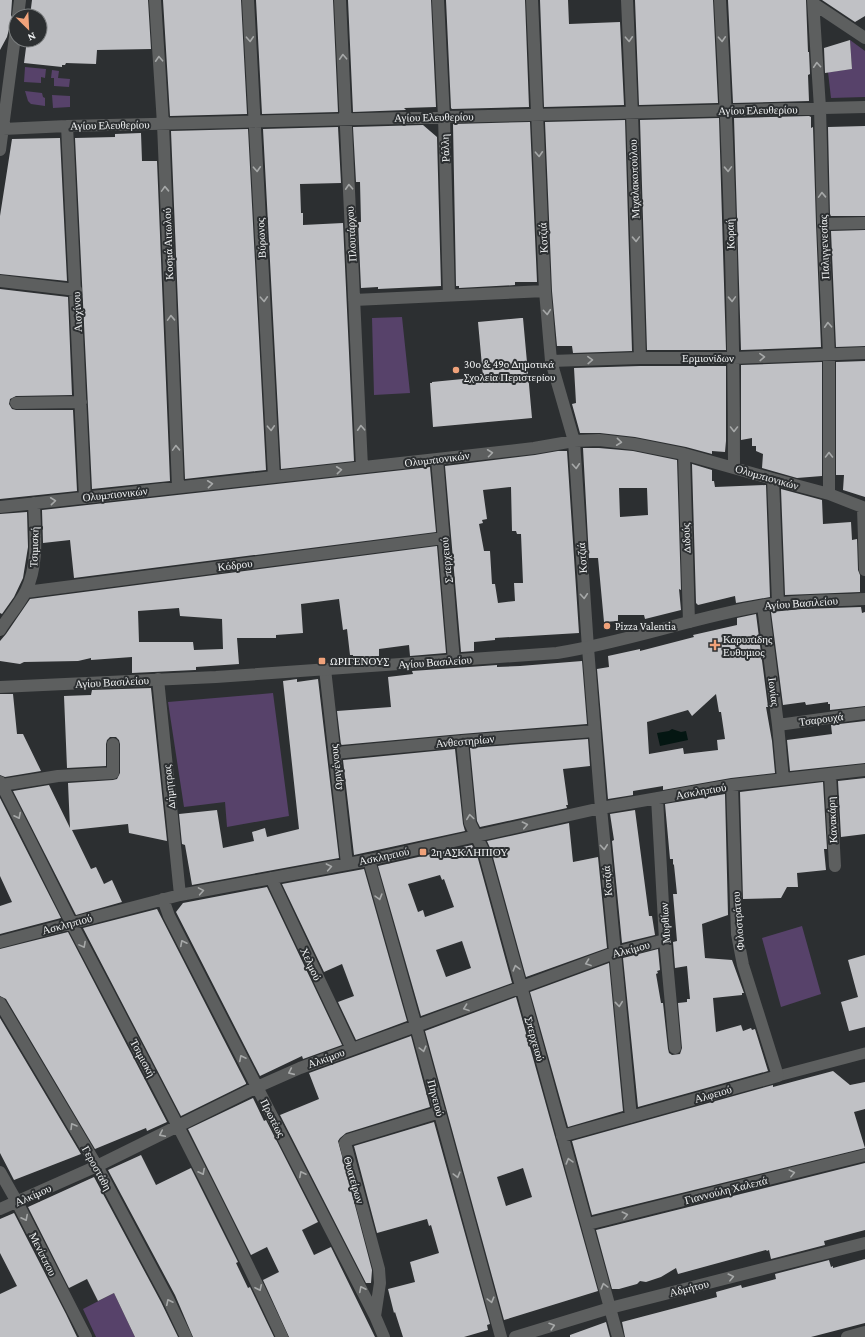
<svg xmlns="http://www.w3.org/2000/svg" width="865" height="1337" font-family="'Crimson Pro',serif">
	<rect width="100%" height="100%" fill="#2c2f31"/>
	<path fill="#57426a" d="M850,40L865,51V97L831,98L828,72L852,69Z
		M25,67L46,69L45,78L41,77V83L24,82Z
		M52,70L59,71L58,78L70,79L69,87L54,86V78H51Z
		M25,91L42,93L43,97L45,98V106L31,104L28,101Z
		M52,95L70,96V107L53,108Z
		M402,317L410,393L374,395L372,318Z
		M273,693L289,816L227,827L225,802L184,807L168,702Z
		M802,926L821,994L781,1007L762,938Z
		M114,1293L135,1337H96L83,1309Z"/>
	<path fill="#041612" d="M672,729L681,732L686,731L688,740L660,746L657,733L669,731Z"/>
	<path fill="#c0c1c5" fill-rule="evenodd" d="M0,0H12L11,15L14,22L10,25L7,37L0,50Z
		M32,0H148L151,49L97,50L96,64L66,63L65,65H62V67L24,63L27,40H40V16H30Z
		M163,0H241L247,114L170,116Z
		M256,0H333L338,112L262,114Z
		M348,0H431L436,107L404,108L406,110L353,112Z
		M446,0H525L529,107L452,109L451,108Z
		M540,0H568L569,24L620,22L624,105L544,107Z
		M635,0H713L718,103L639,105Z
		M728,0H806L808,52H809L810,74L808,75L809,101L733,103Z
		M822,0H865V16L855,22Z
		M850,40L852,69L825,73L824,48Z
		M809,116L811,117V128L813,127L816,224L821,347L741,350L734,118Z
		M719,118L726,350H647L640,120Z
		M625,120L632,351L573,353L572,346H557L552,291L545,122Z
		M530,122L537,282H515V285L459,288V286H456L453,124Z
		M423,125L437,137L441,286L378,289V287L361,288L358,222H361L360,182H356L353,127Z
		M865,126V216H830L828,127Z
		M338,127L341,183L300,184L301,213H303V225L343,223L354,461L281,469L263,129Z
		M248,129L266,470L185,479L171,131Z
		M141,133L142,161H157L170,481L92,489L75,138L115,137V134Z
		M60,138L67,281L0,274V216L12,139Z
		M865,230V346L836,347L831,231Z
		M0,289L68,297L72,395L16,396L10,399L9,404L12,409L16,410H73L77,491L0,499Z
		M521,318H523L532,418L433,427L430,383H432V382L483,377L478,322Z
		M865,361V497L843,490L844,475H836V362Z
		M822,362V476L797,478L762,468L763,454L756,451V446H752V438L741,440V365Z
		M640,366H726V441L725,452L712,451V454L686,447L635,437L600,433H580L572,404L576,403L574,368Z
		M583,448H599L633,451L677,460L681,590L679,589L681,610L645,619L644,615H618V621L604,622L598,558H589ZM619,488H647L648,515L620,517Z
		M558,451H567L579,633L495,638V640L474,642V651L461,652L445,466L535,455ZM511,487L512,531H516L517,534H521L523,583H514L515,601L498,603L495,584H492L490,551H484L479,524L483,523L482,520L487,519L483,490Z
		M692,464L712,470V481H714L715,487L766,485L770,597L736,603L735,596L698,605L696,603Z
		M430,467L436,532L74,578L70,540L43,543L42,510Z
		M781,489L822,500L823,524L851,522L852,540L857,539L858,570L860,575V592L785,595Z
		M27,512L28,547L23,578L14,597L2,614L0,613V514Z
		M437,546L446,653L410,656L409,645L379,649V656L353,659V655H350L347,629L343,630L339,599L301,604L303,633L276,635V638H237L239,664L196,667V670H195L132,673V657L91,660V658L78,661L24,662L20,664L0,661V641L6,634L30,599ZM179,608L180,616L222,619L223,649L194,650L193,642H139L138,611Z
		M861,607L862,613L865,612V706L830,710V704H828V702L806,705L805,702L783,705L771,612L802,609Z
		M756,614L768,707H766L772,741L775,773L731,778L663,790V786L633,791V795L608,799L597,669L609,667L608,656L640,649V651L694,637L693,635L737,625V618ZM716,694L719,712H721L725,739L717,740L718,750L684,754L683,748L649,754L647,722L688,710L692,716Z
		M582,661L587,724L461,734L341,745L337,711L391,707L388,677L413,674L412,671L497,665V667L520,666Z
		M297,679V682L318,679L339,858L192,885L185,845L182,844L179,814L217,810L223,848L254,841L252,832L265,828L267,837L299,829L283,681Z
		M151,688L167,841L129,833L128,824L72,830L91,869L96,867L104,884L112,880L122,902L76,915L13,791L49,785L70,828L68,783L113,780L117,779L120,773V744L119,740L116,737H110L107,740L106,744V766L67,768L64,696L91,695L92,690Z
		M0,694H13L17,734H23L41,771L5,777L0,775Z
		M865,721V763L790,771L787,740L832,734L831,725Z
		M588,739L590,766L563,769L568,805H566L567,808L480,827L477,821L470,748Z
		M455,749L463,824L465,831L354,855L343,760Z
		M865,778V834L841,837L838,781Z
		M823,782L827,849H824L826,870L797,873L798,887H787L781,898L743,899L740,792Z
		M725,794L728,915L702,924L705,958L732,960L744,993H742V995L713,998L716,1032L741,1025L743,1031L751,1028L752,1030L755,1029L768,1071L638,1107L623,958L658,949L660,970L657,971L658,973L656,974L661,1003H663L668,1049L669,1053L672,1055L680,1054L682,1048L678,1003L687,1002V999H690L687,966L675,968L673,942L677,941L673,894H677L674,865L673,864V859H670L665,804Z
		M0,798L61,918L0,934V906L12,902L0,876Z
		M635,810L649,916H652L655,935L622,943L612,841L614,840L610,814Z
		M569,823L573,862L598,857L607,948L526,977L491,850L487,841Z
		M472,845L477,855L512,983L421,1016L378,866ZM440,875L442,880L444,879L454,907L425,917L423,910L418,912L408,884ZM462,941L471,968L446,977L436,950Z
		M364,869L407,1021L356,1040L338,1002L354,996L342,964L324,972L282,884Z
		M267,887L342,1045L303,1059L302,1056L260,1076L176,912L183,903Z
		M157,909L246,1083V1084L181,1116L83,928Z
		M68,932L167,1122L147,1131L146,1128L95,1149L6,999L0,996V949Z
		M865,955V1027L849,1031L841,1002L858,997L848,960Z
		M609,963L623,1111L568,1127L530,992Z
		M516,997L598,1291L504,1320L425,1031ZM523,1168L532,1197L506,1206L497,1177Z
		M0,1018L81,1154L14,1180L0,1153Z
		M411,1036L430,1107L346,1133L340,1138L338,1141L372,1270L371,1283H366L280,1115L319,1099L309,1073Z
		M833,1071L850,1085L865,1082V1109L854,1112L865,1148L592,1215L572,1141L773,1085V1087Z
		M253,1098L264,1121L266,1120L318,1222L302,1230L314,1255L331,1247L375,1337H289L263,1280L279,1272L267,1247L251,1255L188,1129Z
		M434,1122L490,1324L487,1325L488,1330L464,1337H403L395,1312L394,1313L388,1289L415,1282L410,1262L439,1253L431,1225L429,1226L427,1219L377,1233L354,1146Z
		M141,1155L156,1185L191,1168L238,1262L236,1263L248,1288L250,1287L274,1337H193L175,1295L108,1170Z
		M865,1163V1230L824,1241L825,1245L771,1259L769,1250L767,1251L766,1250L678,1274L676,1268L661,1277L646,1282L640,1281L637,1284L619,1289H612L596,1230Z
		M94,1177L161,1302L178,1337H135L114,1293L98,1301L87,1279L69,1288L28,1207Z
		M14,1213L66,1314L77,1337H0V1294L17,1286L0,1253V1219Z
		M865,1259V1323L811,1337H625L622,1322L717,1297L716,1292L741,1285L742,1288L776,1279L775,1274L829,1260L831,1267L833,1266V1268Z
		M606,1322L610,1337H570V1335Z"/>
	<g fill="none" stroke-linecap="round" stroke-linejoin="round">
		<path stroke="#5d5f5f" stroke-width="11" d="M778,1076L865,1053"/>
		<path stroke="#5d5f5f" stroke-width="12" d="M155,0L163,124L178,487
			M248,0L274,477
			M340,0L362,467
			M438,0L444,117L449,296
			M532,0L545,291L551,361L574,441L588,648L601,808L631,1117
			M627,0L632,113L640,358
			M720,0C729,156 734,312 734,468
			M813,0L820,108L823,224L829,355V494
			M814,4L865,38
			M18,16L20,0
			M67,126L85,498
			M3,129L67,126L865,107
			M0,150L16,29
			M823,224L865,223
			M0,281L76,290
			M354,300L545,291
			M551,361L640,358H734L865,353
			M16,403L81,402
			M684,454L689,622
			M437,459L454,661
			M773,479L778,603
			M0,507L437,459L534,448L574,441L599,440L634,444L684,454L773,479L829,494L865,508
			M863,508L865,570
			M26,592L444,538
			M763,606L778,725L783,779
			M0,630C8,617 19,605 26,591C39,564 35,532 34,503
			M325,669L347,864
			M158,679L180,895
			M778,725L865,713
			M462,741L470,823L484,852L618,1337
			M335,753L462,741L595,731
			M830,774L835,866
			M0,782C25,829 48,877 72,924C144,1061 217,1197 282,1337
			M2,785L58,776L113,773V744
			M657,798L665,940L675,1048
			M369,860L416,1026L501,1337
			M271,878L352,1049
			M163,899L169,916L375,1316L384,1337
			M0,942L180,895L369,860L601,808L732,785L865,770
			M0,1003L97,1166L168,1299L186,1337
			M562,1136L778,1076L743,965L737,934L732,785
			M0,1172L17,1202L86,1337
			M0,1209L97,1166L257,1087L300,1068L416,1026L614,953L665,940
			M588,1224L865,1155
			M375,1316L380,1283L379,1269L345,1143L348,1140L440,1112
			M847,1337L865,1332"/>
		<path stroke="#5d5f5f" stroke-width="12" d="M0,687L216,677L557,653C627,642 695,617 765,605C797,600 832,601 865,599
			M515,1337L610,1308L865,1243"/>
	</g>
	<defs><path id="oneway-chevron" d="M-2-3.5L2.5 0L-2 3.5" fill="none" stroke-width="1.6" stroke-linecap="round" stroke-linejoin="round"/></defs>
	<g stroke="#a6a8a8">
		<use href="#oneway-chevron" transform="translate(250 39) rotate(87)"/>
		<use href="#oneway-chevron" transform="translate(629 39) rotate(87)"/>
		<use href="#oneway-chevron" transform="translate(722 39) rotate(87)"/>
		<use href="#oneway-chevron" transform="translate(343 57) rotate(-93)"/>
		<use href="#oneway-chevron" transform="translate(159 59) rotate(-93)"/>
		<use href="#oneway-chevron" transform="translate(817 65) rotate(-94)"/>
		<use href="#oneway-chevron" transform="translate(539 154) rotate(87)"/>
		<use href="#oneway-chevron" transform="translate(257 169) rotate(87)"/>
		<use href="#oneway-chevron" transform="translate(728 169) rotate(88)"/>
		<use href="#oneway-chevron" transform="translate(349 187) rotate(-93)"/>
		<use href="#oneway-chevron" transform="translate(165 189) rotate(-92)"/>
		<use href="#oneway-chevron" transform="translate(822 195) rotate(-92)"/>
		<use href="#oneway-chevron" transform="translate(636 239) rotate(88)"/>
		<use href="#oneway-chevron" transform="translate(264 299) rotate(87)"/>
		<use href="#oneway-chevron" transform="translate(732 299) rotate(88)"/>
		<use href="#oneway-chevron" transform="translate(547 312) rotate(85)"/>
		<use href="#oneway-chevron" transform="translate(171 318) rotate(-92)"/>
		<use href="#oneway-chevron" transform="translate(828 325) rotate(-93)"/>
		<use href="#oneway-chevron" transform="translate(762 357) rotate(-2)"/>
		<use href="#oneway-chevron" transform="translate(590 360) rotate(-2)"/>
		<use href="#oneway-chevron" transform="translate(271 428) rotate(87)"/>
		<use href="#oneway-chevron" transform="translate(361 428) rotate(-93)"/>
		<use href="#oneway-chevron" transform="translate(734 429) rotate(90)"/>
		<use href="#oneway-chevron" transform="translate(619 442) rotate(6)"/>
		<use href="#oneway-chevron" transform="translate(176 448) rotate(-92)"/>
		<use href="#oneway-chevron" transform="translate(490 453) rotate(-7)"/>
		<use href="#oneway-chevron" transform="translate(829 455) rotate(-90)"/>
		<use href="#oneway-chevron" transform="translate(576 466) rotate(86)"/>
		<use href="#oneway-chevron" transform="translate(339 470) rotate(-6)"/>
		<use href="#oneway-chevron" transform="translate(210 484) rotate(-6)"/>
		<use href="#oneway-chevron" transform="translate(53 501) rotate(-6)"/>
		<use href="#oneway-chevron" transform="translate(584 596) rotate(86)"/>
		<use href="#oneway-chevron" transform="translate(18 816) rotate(63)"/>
		<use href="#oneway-chevron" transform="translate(470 817) rotate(-98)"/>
		<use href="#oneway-chevron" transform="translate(525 825) rotate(-12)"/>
		<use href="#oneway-chevron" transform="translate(604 847) rotate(85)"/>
		<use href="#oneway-chevron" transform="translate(329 867) rotate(-11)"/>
		<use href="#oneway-chevron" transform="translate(201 891) rotate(-10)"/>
		<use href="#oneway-chevron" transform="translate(379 897) rotate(74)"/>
		<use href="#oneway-chevron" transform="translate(183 943) rotate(-117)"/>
		<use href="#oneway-chevron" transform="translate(83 945) rotate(62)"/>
		<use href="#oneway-chevron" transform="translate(588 963) rotate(160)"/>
		<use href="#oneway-chevron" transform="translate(516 968) rotate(-105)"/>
		<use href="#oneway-chevron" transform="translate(619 1004) rotate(84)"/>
		<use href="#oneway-chevron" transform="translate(466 1008) rotate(160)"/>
		<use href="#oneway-chevron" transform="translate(423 1049) rotate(75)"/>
		<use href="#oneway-chevron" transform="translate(242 1058) rotate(-117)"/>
		<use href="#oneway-chevron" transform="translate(291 1072) rotate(156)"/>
		<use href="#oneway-chevron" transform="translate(73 1126) rotate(-121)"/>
		<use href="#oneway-chevron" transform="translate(162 1134) rotate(154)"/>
		<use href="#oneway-chevron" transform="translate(569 1161) rotate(-106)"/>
		<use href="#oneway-chevron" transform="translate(202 1172) rotate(63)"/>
		<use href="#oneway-chevron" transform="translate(792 1173) rotate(-14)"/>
		<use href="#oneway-chevron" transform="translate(302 1174) rotate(-117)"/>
		<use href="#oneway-chevron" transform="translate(457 1175) rotate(75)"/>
		<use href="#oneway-chevron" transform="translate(625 1215) rotate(-14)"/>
		<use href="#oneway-chevron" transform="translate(25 1218) rotate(63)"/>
		<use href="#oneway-chevron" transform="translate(731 1277) rotate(-14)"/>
		<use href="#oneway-chevron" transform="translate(604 1286) rotate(-105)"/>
		<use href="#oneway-chevron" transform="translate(259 1288) rotate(65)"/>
		<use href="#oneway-chevron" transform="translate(362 1289) rotate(-117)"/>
		<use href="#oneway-chevron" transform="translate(491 1300) rotate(75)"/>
		<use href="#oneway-chevron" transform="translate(169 1302) rotate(-116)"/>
		<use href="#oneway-chevron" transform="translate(552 1326) rotate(-17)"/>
	</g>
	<g fill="#f0a27a" stroke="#2c2f31" stroke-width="1.5">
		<circle cx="456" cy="370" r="4"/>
		<circle cx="607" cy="626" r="4"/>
		<path d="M713 639h4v4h4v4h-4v4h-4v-4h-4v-4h4z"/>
		<rect x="318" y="657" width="8" height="8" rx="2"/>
		<rect x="419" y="848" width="8" height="8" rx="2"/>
	</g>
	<g text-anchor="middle" stroke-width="4" stroke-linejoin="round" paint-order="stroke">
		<g font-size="11" fill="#eff1f2" stroke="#2c2f31">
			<text transform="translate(758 110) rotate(-1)" y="4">Αγίου Ελευθερίου</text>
			<text transform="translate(434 117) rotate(-1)" y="4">Αγίου Ελευθερίου</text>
			<text transform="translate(110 125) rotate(-1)" y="4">Αγίου Ελευθερίου</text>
			<text transform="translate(445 148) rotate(-92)" y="4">Ράλλη</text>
			<text transform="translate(634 179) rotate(-92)" y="4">Μιχαλακοπούλου</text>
			<text transform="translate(351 234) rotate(-93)" y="4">Πλουτάρχου</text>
			<text transform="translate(730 234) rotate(-92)" y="4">Κοραή</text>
			<text transform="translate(261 238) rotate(-93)" y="4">Βύρωνος</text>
			<text transform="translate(543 238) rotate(-93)" y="4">Κοτζιά</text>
			<text transform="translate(168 244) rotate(-92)" y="4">Κοσμά Αιτωλού</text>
			<text transform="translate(824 247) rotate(-92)" y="4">Παλιγγενεσίας</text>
			<text transform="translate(77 312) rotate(-93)" y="4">Αισχίνου</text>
			<text x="708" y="362">Ερμιονίδων</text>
			<text transform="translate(437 459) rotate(-7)" y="4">Ολυμπιονικών</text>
			<text transform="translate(767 477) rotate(16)" y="4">Ολυμπιονικών</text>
			<text transform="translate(115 494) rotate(-6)" y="4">Ολυμπιονικών</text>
			<text transform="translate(686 538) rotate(-92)" y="4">Διδούς</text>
			<text transform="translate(34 547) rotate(-88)" y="4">Τσιμισκή</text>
			<text transform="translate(582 558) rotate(-94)" y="4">Κοτζιά</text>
			<text transform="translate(446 560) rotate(-95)" y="4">Σπερχειού</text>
			<text transform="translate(235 565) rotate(-7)" y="4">Κόδρου</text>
			<text transform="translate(801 603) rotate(-4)" y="4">Αγίου Βασιλείου</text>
			<text transform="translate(435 662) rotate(-4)" y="4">Αγίου Βασιλείου</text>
			<text transform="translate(112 682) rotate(-3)" y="4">Αγίου Βασιλείου</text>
			<text transform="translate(774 692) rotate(83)" y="4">Ιωνίας</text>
			<text transform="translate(821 719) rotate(-8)" y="4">Τσαρουχά</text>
			<text transform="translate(465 741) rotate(-5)" y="4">Ανθεστηρίων</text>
			<text transform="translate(336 767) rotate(-96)" y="4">Ωριγένους</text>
			<text transform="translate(169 787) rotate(-96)" y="4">Δήμητρας</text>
			<text transform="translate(701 791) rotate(-10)" y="4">Ασκληπιού</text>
			<text transform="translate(832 820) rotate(-93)" y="4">Κανακάρη</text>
			<text transform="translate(384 856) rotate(-12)" y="4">Ασκληπιού</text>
			<text transform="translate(607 881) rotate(-95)" y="4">Κοτζιά</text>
			<text transform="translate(738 921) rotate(-95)" y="4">Φιλοστράτου</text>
			<text transform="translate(665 923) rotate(-94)" y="4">Μυρθίων</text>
			<text transform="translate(67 924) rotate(-15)" y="4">Ασκληπιού</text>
			<text transform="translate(631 949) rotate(-15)" y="4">Αλκίμου</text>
			<text transform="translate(311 964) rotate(65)" y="4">Χελμού</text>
			<text transform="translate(535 1039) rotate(75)" y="4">Σπερχειού</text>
			<text transform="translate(143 1058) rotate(62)" y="4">Τσιμισκή</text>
			<text transform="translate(326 1058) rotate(-20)" y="4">Αλκίμου</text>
			<text transform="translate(713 1094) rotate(-16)" y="4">Αλφειού</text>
			<text transform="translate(436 1098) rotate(75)" y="4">Πηνειού</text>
			<text transform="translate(273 1118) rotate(63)" y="4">Πρωτέως</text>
			<text transform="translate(97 1168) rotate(61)" y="4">Γεροστάθη</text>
			<text transform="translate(354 1180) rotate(74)" y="4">Θυατείρων</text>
			<text transform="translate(726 1190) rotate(-14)" y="4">Γιαννούλη Χαλεπά</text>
			<text transform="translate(33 1195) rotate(-24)" y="4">Αλκίμου</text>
			<text transform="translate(43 1254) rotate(63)" y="4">Μενίππου</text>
			<text transform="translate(689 1288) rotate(-14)" y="4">Αδμήτου</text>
		</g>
		<g font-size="11" fill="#eff1f2" stroke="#2c2f31" text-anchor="start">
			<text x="464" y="368">30ο &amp; 49ο Δημοτικά<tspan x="464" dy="13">Σχολεία Περιστερίου</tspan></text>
			<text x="615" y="630">Pizza Valentia</text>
			<text x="723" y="643">Καρυπιδης<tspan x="723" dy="13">Ευθυμιος</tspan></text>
			<text x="330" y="665">ΩΡΙΓΕΝΟΥΣ</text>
			<text x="431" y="856">2η ΑΣΚΛΗΠΙΟΥ</text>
		</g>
	</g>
	<g transform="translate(28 28) rotate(156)"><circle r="19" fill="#2c2f31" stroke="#7a7d7e"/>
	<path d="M0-3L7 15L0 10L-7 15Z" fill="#f0a27a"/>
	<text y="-6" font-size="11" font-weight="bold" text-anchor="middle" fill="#eff1f2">N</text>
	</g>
</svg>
